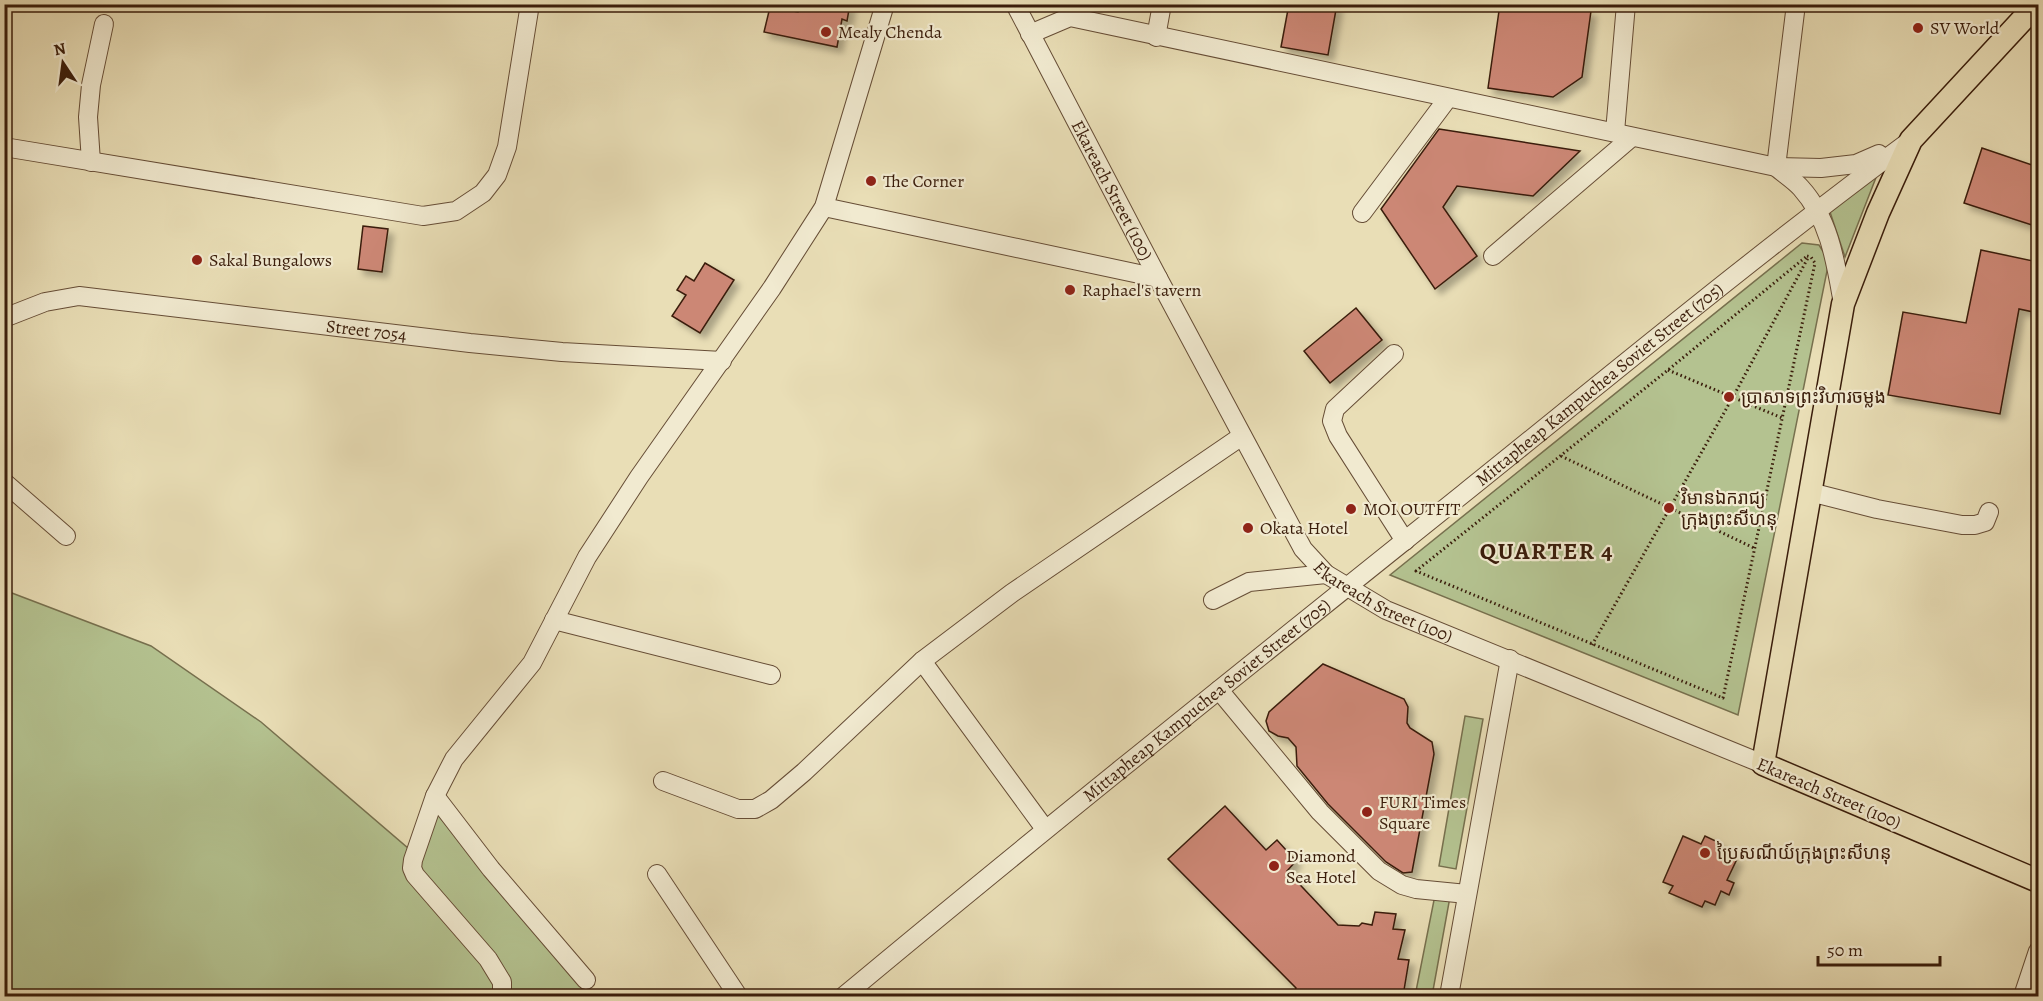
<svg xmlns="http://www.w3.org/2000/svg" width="2043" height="1001" font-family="Alegreya,'Noto Sans Khmer',serif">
	<defs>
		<filter id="shadow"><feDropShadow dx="5.5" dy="5.5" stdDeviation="3" flood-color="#0004"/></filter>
	</defs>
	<rect width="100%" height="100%" fill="#e9deb6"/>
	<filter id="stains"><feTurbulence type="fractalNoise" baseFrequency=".00333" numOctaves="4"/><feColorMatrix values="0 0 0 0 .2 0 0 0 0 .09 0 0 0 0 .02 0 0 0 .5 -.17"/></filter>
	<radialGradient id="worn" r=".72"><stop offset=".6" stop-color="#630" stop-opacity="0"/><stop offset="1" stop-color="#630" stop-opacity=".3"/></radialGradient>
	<path fill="#b4c290" stroke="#77704e" stroke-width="1.5" d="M1877,175L1845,257L1830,212Z
		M1802,243L1819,245L1829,261L1738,715L1390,575Z
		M4,590L151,646L261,722L408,848L430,805L508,901L597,996H5Z
		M1465,716L1483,719L1456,869L1439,866Z
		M1435,895L1450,897L1432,996H1415Z"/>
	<path fill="#cc8775" stroke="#3a1d0b" stroke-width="1.5" filter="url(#shadow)" d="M800,4H850L847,21L842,19L837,47L764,32L770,7L798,12Z
		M1289,4H1337L1328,55L1281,47Z
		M1500,4H1546L1591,11L1582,77L1553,97L1488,88Z
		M1439,129L1580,151L1533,196L1457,186L1443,207L1477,256L1435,289L1381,209Z
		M1982,148L2038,167V227L1964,203Z
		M363,226L388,229L382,272L358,269Z
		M1981,250L2038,262V313L2019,309L2000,414L1888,395L1903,312L1966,323Z
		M705,263L734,280L700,333L672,316L686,295L677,290L686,276L694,281Z
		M1356,308L1382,340L1330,383L1304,351Z
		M1323,664L1404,699L1408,707L1407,723L1410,728L1432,742L1434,754L1412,872L1403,873L1386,862L1328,804L1297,766L1296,747L1288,738L1278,736L1269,731L1266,721L1269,712Z
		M1225,806L1266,850L1277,840L1296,861L1287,871L1338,925L1359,926L1362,923L1372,925L1375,912L1396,914L1393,929L1405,930L1398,959L1409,960L1403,996H1294L1296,988L1168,859Z
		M1683,836L1701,844L1705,836L1722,844L1719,851L1737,859L1727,880L1734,883L1729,895L1721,891L1715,905L1705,901L1702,907L1669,893L1673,886L1663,882Z"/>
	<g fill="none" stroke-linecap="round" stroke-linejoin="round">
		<g stroke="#664d36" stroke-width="20">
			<g id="minor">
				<path id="s1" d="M1015,4L1158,278L1303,549L1326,574L1386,610L1763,764"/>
				<path d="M1796,4L1776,167C1784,174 1794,180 1801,188C1830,220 1836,264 1843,304"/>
				<path d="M1030,34L1070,17L1776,167L1821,168L1856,164L1879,154"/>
				<path d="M1156,37L1162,4"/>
				<path d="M1615,132L1626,4"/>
				<path d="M4,147L423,216L456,211L483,193L497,175L507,147L530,4"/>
				<path d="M91,162L88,117L91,85L104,24"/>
				<path d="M824,207L1158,278"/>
				<path d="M1362,213L1448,98"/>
				<path d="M1493,256L1632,137"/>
				<path id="s2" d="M4,318L45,302L79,296L470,343L562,352L722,361"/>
				<path d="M1394,354L1335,409L1332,421L1338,436L1405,541"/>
				<path d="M4,482L66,536"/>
				<path d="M1810,492L1877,509L1962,525H1975L1985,522L1989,512"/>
				<path d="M1213,600L1249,582L1326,574"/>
				<path d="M554,620L771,675"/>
				<path d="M922,661L1045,829"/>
				<path d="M1219,690L1320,812L1379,871L1402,885L1416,889L1467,894"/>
				<path d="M663,781L738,809H755L771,800L804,772L922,661L1012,593L1242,436"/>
				<path d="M435,796L491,869L586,980"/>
				<path d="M657,874L738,996"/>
				<path d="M502,996V982L488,959L415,875L412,868L413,860L435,796L454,759L532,663L587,557L639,477L772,288L824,207L885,4"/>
				<path id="s3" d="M844,996C1048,826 1256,660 1463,494C1611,375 1758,253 1911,140"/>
				<path d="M1449,996L1510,659"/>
				<path d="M2023,996L2038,951"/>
			</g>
		</g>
		<g stroke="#3a1d0b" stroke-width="25">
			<path id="major" d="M2037,4L1911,140L1878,213L1843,304L1763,764L2038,881"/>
		</g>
		<path stroke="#3a1d0b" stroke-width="3" stroke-dasharray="1.5 3" stroke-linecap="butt" d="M1807,256L1811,257L1815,263L1723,698L1416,571L1668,370Z
			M1668,370L1782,418
			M1561,456L1754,548
			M1592,645L1733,397L1809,256"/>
		<use href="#minor" stroke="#f1ead0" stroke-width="18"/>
		<use href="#major" stroke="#e9deb6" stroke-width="22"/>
	</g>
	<g fill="#8f2418" stroke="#f1ead0" stroke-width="2">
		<circle cx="1918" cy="28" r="6"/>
		<circle cx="826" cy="32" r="6"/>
		<circle cx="871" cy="181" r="6"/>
		<circle cx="197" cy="260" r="6"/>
		<circle cx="1070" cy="290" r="6"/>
		<circle cx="1729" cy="397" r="6"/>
		<circle cx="1669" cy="508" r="6"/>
		<circle cx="1351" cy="509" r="6"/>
		<circle cx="1248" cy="528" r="6"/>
		<circle cx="1367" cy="812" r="6"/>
		<circle cx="1705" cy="853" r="6"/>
		<circle cx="1274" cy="866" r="6"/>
	</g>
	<g text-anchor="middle" stroke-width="4.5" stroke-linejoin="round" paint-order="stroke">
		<g font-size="18" fill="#3a1d0b" stroke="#f1ead0" text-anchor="start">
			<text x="1930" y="34">SV World</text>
			<text x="838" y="38">Mealy Chenda</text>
			<text x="883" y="187">The Corner</text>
			<text x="209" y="266">Sakal Bungalows</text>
			<text x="1082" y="296">Raphael's tavern</text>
			<text x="1741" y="403">ប្រាសាទព្រះវិហារចម្លង</text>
			<text x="1681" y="504">វិមានឯករាជ្យ<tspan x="1681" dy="21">ក្រុងព្រះសីហនុ</tspan></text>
			<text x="1363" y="515">MOI OUTFIT</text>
			<text x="1260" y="534">Okata Hotel</text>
			<text x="1379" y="808">FURI Times<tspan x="1379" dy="21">Square</tspan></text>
			<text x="1717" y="859">ប្រៃសណីយ៍ក្រុងព្រះសីហនុ</text>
			<text x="1286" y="862">Diamond<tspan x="1286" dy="21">Sea Hotel</tspan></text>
		</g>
		<g font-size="18" fill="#3a1d0b" stroke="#f1ead0">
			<text dy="6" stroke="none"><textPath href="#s1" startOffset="210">Ekareach Street (100)</textPath></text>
			<text dy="6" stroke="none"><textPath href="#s2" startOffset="368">Street 7054</textPath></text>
			<text dy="6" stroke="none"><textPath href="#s3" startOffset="972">Mittapheap Kampuchea Soviet Street (705)</textPath></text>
			<text dy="6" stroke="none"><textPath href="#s1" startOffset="714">Ekareach Street (100)</textPath></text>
			<text dy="6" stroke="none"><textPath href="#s3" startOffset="468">Mittapheap Kampuchea Soviet Street (705)</textPath></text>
			<text transform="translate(1829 793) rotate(23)" y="6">Ekareach Street (100)</text>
		</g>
		<g font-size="24" font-weight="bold" letter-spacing="1.5" fill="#3a1d0b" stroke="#f1ead0">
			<text x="1547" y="559">QUARTER 4</text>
		</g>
	</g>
	<rect width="2043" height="1001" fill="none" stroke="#e9deb6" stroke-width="24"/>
	<rect x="6" y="6" width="2031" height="989" fill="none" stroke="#3a1d0b" stroke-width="3"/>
	<rect x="12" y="12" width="2019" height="977" fill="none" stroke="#3a1d0b" stroke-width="1.5"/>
	<g transform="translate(63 63) rotate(347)" stroke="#f1ead0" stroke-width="4.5" paint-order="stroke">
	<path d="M0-4.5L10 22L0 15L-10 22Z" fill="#3a1d0b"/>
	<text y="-9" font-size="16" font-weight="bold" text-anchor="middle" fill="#3a1d0b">N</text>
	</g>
	<path d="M1818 956v9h122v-9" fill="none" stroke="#3a1d0b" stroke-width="3"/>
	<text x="1827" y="956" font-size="18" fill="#3a1d0b" stroke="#f1ead0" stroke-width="4.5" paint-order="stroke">50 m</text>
	<rect width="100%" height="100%" filter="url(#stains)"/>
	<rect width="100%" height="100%" fill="url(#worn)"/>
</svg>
